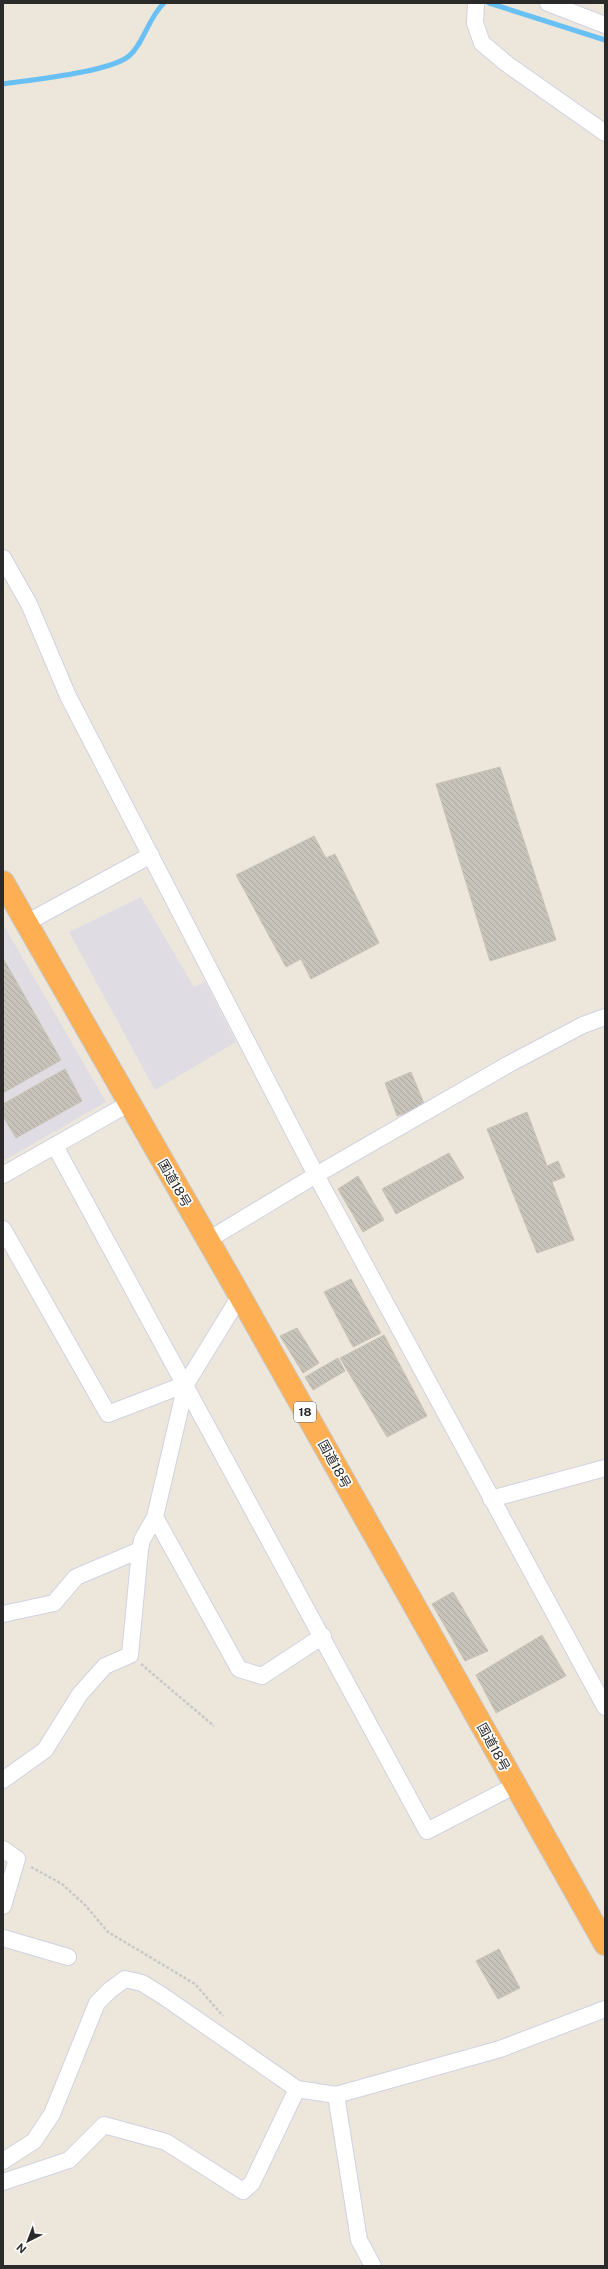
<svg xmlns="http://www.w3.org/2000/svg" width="608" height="2269" font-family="'Public Sans','Noto Sans JP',sans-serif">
	<defs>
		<pattern id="building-back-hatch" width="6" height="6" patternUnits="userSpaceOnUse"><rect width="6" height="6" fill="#c8c3ba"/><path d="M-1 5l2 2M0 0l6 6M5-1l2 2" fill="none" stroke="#aca8a0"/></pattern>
	</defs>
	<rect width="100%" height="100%" fill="#ede7db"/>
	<path fill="#dfdce4" d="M141,897L194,987L205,982L236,1042L155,1090L69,932Z
		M3,924L106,1102L3,1161Z"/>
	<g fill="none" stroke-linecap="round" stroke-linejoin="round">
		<path stroke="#68c0f4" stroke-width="5" d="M489,3L605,40
			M3,84C30,80 110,72 129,56C144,43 148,18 164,3"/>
	</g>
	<path fill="url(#building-back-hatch)" stroke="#c8c3b4" d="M500,767L556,940L490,961L436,784Z
		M314,836L326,858L335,854L379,943L311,979L301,959L286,967L236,875Z
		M3,958L61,1060L3,1093Z
		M65,1069L82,1101L16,1138L3,1116V1104Z
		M411,1072L425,1106L397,1116L385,1083Z
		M527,1112L547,1166L558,1161L565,1177L552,1182L574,1240L537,1253L487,1129Z
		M449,1153L464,1178L396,1214L382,1189Z
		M358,1176L384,1220L363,1232L338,1189Z
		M351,1279L381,1333L353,1347L324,1292Z
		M297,1328L319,1363L303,1373L280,1336Z
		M384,1335L427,1416L387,1437L340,1358Z
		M338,1358L345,1371L313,1390L305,1377Z
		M453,1592L488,1651L465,1661L432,1604Z
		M542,1635L566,1676L496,1713L476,1675Z
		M499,1949L520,1988L498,1999L476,1961Z"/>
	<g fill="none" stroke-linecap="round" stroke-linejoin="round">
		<g stroke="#d0d1e3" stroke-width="18">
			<path id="minor" d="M476,3L475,23L482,43L507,64L605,133
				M548,3L605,25
				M3,558L29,604L68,696L316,1175L605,1707
				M26,923L151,855
				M55,1146L427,1831L516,1785
				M3,1175L128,1104
				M3,1229L108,1414L186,1384
				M208,1240L316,1175L509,1064L583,1025L605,1017
				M491,1499L605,1468
				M155,1517L239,1669L262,1676L323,1636
				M3,1614L54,1603L76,1577L140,1550
				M3,1780L45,1750L80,1694L105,1666L130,1655L140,1550L142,1540L155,1517L186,1384L240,1296
				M3,1849L17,1859L3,1906
				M3,1938L68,1957
				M336,2095L359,2240L373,2266
				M3,2161L34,2141L52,2114L97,2003L110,1990L125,1979L142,1983L163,1996L297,2089L336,2095L500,2049L605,2009
				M3,2182L69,2160L104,2125L166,2142L243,2191L252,2183L297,2089"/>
		</g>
		<g stroke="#c8c8c8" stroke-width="24">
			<path id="highway" d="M3,882L240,1296L605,1944"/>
		</g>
		<path stroke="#c8c8c8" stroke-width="2.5" stroke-dasharray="3 2" stroke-linecap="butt" d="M141,1664L214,1726
			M31,1867L62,1884L85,1905L108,1932L195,1984L223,2016"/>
		<use href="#minor" stroke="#fff" stroke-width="16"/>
		<use href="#highway" stroke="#ffaf53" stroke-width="22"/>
	</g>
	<g text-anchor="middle" stroke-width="3.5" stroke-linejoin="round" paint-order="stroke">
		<rect fill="#fff" stroke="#6a6a6a" stroke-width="1" x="294" y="1402" width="22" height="20" rx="3"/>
		<g font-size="12" font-weight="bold" fill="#2a2a2a">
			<text x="305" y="1416">18</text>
		</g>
		<g font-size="13" fill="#2a2a2a" stroke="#fff">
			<text transform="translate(175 1183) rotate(60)" y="5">国道18号</text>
			<text transform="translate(335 1464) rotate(61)" y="5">国道18号</text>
			<text transform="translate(494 1747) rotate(61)" y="5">国道18号</text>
		</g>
	</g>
	<rect width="608" height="2269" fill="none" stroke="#2a2a2a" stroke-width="8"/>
	<g transform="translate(28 2241) rotate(222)" stroke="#ffffff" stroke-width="3" paint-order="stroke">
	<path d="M0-3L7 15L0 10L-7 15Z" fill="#2a2a2a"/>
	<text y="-6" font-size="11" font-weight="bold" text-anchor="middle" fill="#2a2a2a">N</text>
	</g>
</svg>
